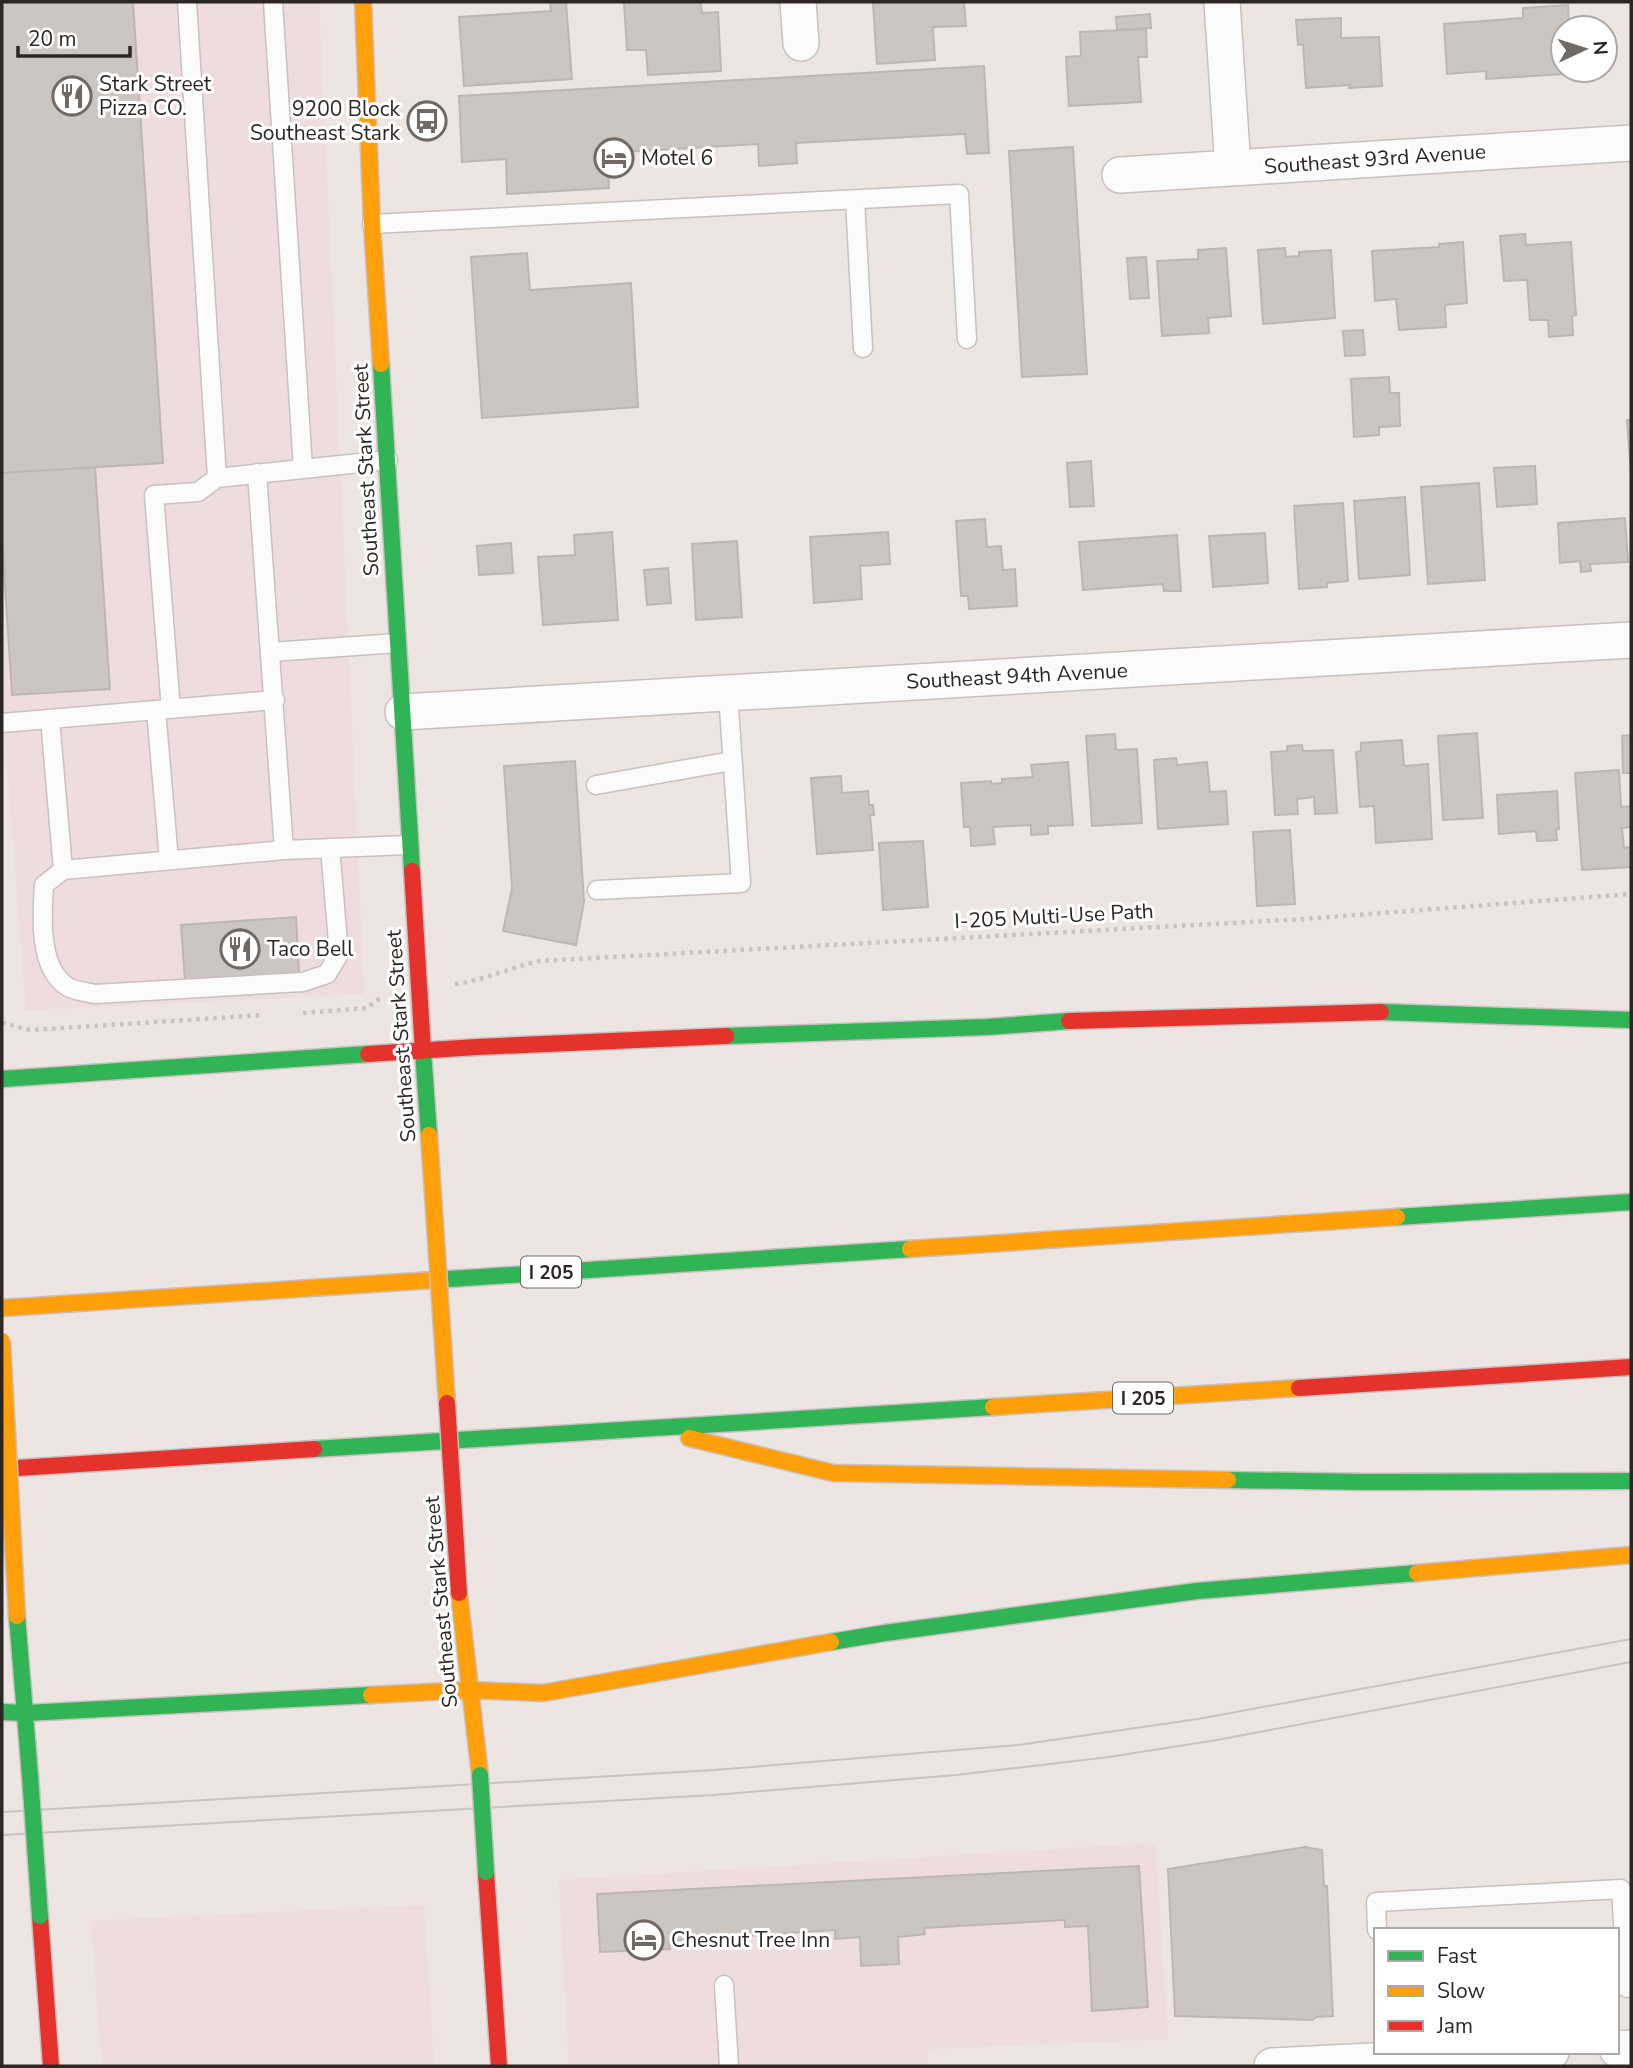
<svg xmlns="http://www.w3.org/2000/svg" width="1633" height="2068" font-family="'Nunito Sans',sans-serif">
	<rect width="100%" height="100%" fill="#ede5e2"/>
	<path fill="#eedcdf" d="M2,2H319L364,994L26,1010L2,697Z
		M1155,1843L1168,2039L928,2049V2066H569L559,1880Z
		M424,1905L434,2066H102L91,1921Z"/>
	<path fill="#ccc6c3" stroke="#bdb7b4" stroke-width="2" d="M2,2H133L163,463L2,473Z
		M550,2H566L572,79L464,86L459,17L551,11Z
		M624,2H701L702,13L718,12L721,71L648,75L646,50H627Z
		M964,2L966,26L933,27L935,60L877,64L873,4L885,2Z
		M1568,5L1569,28H1563L1562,32L1564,74L1486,79V71L1447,74L1444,24L1523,18V8Z
		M1150,14L1151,28L1117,30L1116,17Z
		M1341,18V38L1379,37L1382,86L1349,88L1350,85L1306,88L1303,44L1298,45L1296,20Z
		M1146,29L1147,57H1138L1141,102L1069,106L1066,57L1081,56L1080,32Z
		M984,66L989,153L967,154L965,134L796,143L797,163L759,166L758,144L607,153L609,188L507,194L506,159L462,162L459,96Z
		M1073,147L1087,374L1022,377L1009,151Z
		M1525,234L1526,245L1571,242L1576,315L1572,316L1573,335L1549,337L1548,320H1530L1527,280L1504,281L1500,236Z
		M1463,242L1467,303L1445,305L1446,327L1399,330L1396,299L1375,301L1372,251L1439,247V244Z
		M1226,248L1231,316L1208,318L1209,333L1162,336L1157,261L1198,259V250Z
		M1285,248L1286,257L1299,256V252L1331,250L1335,318L1263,324L1258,250Z
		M527,253L530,290L631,283L638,407L482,418L471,257Z
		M1146,257L1149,298L1130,299L1127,258Z
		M1363,330L1365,355L1345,356L1343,331Z
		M1389,377L1390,393H1399L1400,426L1379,427V435L1354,437L1351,379Z
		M1627,420H1631V475Z
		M1091,461L1094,506L1070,507L1067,463Z
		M1535,466L1537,504L1497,507L1494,468Z
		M95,467L110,689L12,695L2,537V473Z
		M1479,483L1485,580L1428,584L1421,487Z
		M1405,497L1410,575L1359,579L1354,501Z
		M1343,503L1348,581L1327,583V587L1299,589L1294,506Z
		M1625,518L1628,562L1590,564L1591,571L1581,572L1580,561L1560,563L1558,523Z
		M985,519L987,547L1001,546L1003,570L1015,569L1017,606L969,609L968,596H961L956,521Z
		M612,532L618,620L543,625L538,557L575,555L574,535Z
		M888,532L890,564L860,566L862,599L814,603L810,537Z
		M1265,533L1268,583L1213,587L1209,536Z
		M1177,535L1181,591H1164L1163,584L1083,590L1079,542Z
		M737,541L742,617L696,620L692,544Z
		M511,543L513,573L479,575L477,546Z
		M668,568L671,603L647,605L644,570Z
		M1477,733L1483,818L1443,820L1438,736Z
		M1115,734L1116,750L1137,749L1142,823L1092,826L1086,736Z
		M1631,735V773H1623L1622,736Z
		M1402,740L1404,766L1428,764L1432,839L1376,843L1374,806L1360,807L1356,752L1361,751V743Z
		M1302,745L1303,751L1333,750L1337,813L1315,814L1314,797L1297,799L1298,814L1275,815L1271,752L1287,751V746Z
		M1176,758L1177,765L1207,762L1210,792L1226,791L1228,824L1158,829L1154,760Z
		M575,761L584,902L576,945L503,931L512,888L504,766Z
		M1068,762L1073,825L1048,826V834L1031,835V825L993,827L995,844L971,846L970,827H964L961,783L991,781V784L1002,783V779L1033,777L1031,765Z
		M1619,770L1621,807L1631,806V827L1622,828L1624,848L1631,847V867L1582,870L1575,773Z
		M841,776L842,793L868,791L869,805H873L874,815H870L873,850L817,854L811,778Z
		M1557,791L1559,829L1556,830L1557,840L1537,841L1536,831L1499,834L1497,795Z
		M1290,830L1295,904L1257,906L1253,832Z
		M923,841L928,907L883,910L879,843Z
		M296,917L299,973L185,981L181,925Z
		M1305,1847L1322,1850L1324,1886H1327L1333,2016L1317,2017L1312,2020L1175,2016L1168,1869Z
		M1139,1866L1148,2007L1092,2011L1088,1926L1065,1927V1920L924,1928L925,1934L898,1937L899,1964L861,1966L860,1937L835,1939V1930L669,1941L670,1949L600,1952L597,1894Z"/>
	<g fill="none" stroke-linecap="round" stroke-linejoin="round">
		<g stroke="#c8c1bf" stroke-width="21">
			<path id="lane" d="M187,2L217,478
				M273,2L303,468
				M855,200L863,348
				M372,224L959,194L967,339
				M257,473L284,850L408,845
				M271,652L397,643
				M171,709L154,495L198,492L217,478L388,460
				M156,710L169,860
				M50,719L63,870L284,850
				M2,723L275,700
				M596,785L732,761
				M63,870L44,885C42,915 38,969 68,987C75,991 87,992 95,994L303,982L327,974L339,954L330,848
				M597,890L741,883L728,693
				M1377,1930L1376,1902L1621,1889L1627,1988
				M724,1985L729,2066"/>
		</g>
		<g stroke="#c8c1bf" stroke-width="38">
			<path id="street" d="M798,2L801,43
				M1222,2L1233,168
				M1120,175L1631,143
				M403,712L1631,640
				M1617,2049L1631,2048
				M1272,2066L1551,2052"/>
		</g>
		<g stroke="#c8c1bf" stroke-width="19">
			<path id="fast" d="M381,364L412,871
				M1381,1012L1631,1020
				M726,1036L987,1027L1069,1021
				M423,1051L429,1135
				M2,1079L368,1054
				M1397,1217L1631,1202
				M434,1280L910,1249
				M314,1449L993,1407
				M1228,1480L1366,1482L1631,1481
				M17,1616L30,1776
				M831,1642L885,1633L1197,1591L1417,1573
				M2,1712L26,1713L371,1695"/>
		</g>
		<g stroke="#c8c1bf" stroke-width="19">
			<path id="slow" d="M363,2L372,224L381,364
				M910,1249L1397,1217
				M2,1308L434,1280
				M993,1407L1299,1388
				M689,1438L833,1473L1228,1480
				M1417,1573L1631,1555
				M459,1593L480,1775
				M371,1695L469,1690L543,1693L831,1642"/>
		</g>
		<g stroke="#c8c1bf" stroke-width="19">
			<path id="jam" d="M412,871L423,1051
				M1069,1021L1381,1012
				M368,1054L477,1047L726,1036
				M1299,1388L1631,1367
				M2,1469L314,1449
				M486,1872L499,2066
				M40,1916L51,2066"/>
		</g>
		<path stroke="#c7c4c2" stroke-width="4.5" stroke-dasharray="3.5 5" stroke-linecap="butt" d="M455,984C485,980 511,967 540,961L1304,919L1631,894
			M303,1013L367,1008L381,997
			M2,1023C13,1024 20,1029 32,1030L263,1015"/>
		<use href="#lane" stroke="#fcfbfb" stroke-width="18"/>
		<use href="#street" stroke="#fcfbfb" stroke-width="35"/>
		<use href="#fast" stroke="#30b455" stroke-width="16"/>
		<use href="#slow" stroke="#ff9f0a" stroke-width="16"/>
		<use href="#jam" stroke="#e5322d" stroke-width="16"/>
		<path stroke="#c7c5c4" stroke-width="2" d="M2,1812L714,1770L1018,1745L1198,1719L1631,1639
			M2,1835L714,1795L956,1775L1109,1757L1217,1740L1631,1662"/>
		<g stroke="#c6c2c1" stroke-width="19" stroke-linecap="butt">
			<path id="fast-bridge" d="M480,1775L486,1872
				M30,1776L40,1916"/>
		</g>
		<g stroke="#c6c2c1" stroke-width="19" stroke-linecap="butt">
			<path id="slow-bridge" d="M429,1135L447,1403
				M2,1341L17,1616"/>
		</g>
		<g stroke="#c6c2c1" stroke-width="19" stroke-linecap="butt">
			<path id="jam-bridge" d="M447,1403L459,1593"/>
		</g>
		<use href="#fast-bridge" stroke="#30b455" stroke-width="16"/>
		<use href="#slow-bridge" stroke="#ff9f0a" stroke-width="16"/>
		<use href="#jam-bridge" stroke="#e5322d" stroke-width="16"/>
	</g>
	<defs>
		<g id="restaurant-ring" transform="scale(2.0125)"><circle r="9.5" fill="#fff" stroke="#706a67" stroke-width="1.5"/><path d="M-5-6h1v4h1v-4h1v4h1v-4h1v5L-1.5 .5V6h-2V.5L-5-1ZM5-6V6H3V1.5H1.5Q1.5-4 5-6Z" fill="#706a67"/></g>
		<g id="bus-ring" transform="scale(2.0125)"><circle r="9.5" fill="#fff" stroke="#706a67" stroke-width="1.5"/><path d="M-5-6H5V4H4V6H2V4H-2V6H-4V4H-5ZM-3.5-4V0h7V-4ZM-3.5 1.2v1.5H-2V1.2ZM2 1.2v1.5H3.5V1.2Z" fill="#706a67"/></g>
		<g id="hotel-ring" transform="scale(2.0125)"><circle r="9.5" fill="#fff" stroke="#706a67" stroke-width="1.5"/><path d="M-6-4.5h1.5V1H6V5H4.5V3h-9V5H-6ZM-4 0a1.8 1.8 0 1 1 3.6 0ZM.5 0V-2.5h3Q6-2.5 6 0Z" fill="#706a67"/></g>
	</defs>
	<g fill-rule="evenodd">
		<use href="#restaurant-ring" x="72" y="96"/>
		<use href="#bus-ring" x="427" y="121"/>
		<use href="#hotel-ring" x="614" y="158"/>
		<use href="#restaurant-ring" x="240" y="949"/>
		<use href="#hotel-ring" x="644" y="1940"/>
	</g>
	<g text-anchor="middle" stroke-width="6" stroke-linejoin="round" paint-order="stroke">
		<g fill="#fff" stroke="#6b6866" stroke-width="2">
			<rect x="521" y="1256.5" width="60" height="31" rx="5"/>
			<rect x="1113" y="1382.5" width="60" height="31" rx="5"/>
		</g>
		<g font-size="19" font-weight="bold" fill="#2c2725">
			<text x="551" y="1279">I 205</text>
			<text x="1143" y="1405">I 205</text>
		</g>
		<g font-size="21" fill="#2c2725" stroke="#fff" text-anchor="start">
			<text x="99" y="91">Stark Street<tspan x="99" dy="24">Pizza CO.</tspan></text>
			<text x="400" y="116" text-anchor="end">9200 Block<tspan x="400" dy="24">Southeast Stark</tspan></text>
			<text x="641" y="165">Motel 6</text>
			<text x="267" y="956">Taco Bell</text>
			<text x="671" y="1947">Chesnut Tree Inn</text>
		</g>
		<g font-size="21" fill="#2c2725" stroke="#fff">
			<text transform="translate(1375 159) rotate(-4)" y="7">Southeast 93rd Avenue</text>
			<text transform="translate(366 470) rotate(-93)" y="7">Southeast Stark Street</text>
			<text transform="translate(1017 676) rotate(-3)" y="7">Southeast 94th Avenue</text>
			<text transform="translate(1054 916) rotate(-3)" y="7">I-205 Multi-Use Path</text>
			<text transform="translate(401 1036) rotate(-94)" y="7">Southeast Stark Street</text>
			<text transform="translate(441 1602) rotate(-95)" y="7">Southeast Stark Street</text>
		</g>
	</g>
	<rect width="1633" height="2068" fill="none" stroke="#2c2725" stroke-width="7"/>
	<rect x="1374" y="1928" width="245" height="126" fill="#ffffff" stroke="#aba9a8" stroke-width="2"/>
	<rect x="1388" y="1951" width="35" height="10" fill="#30b455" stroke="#aba9a8" stroke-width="2"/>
	<text x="1437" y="1963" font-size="21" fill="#2c2725">Fast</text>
	<rect x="1388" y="1986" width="35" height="10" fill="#ff9f0a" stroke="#aba9a8" stroke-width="2"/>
	<text x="1437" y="1998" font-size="21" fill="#2c2725">Slow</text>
	<rect x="1388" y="2021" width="35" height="10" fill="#e5322d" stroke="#aba9a8" stroke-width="2"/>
	<text x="1437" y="2033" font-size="21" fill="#2c2725">Jam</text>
	<g transform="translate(1584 49) rotate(86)"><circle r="33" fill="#ffffff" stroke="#aba9a8" stroke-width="2"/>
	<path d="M0-5L12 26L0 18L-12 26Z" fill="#706a67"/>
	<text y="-10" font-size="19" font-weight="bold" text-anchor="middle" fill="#2c2725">N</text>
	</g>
	<path d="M18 46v10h112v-10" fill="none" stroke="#2c2725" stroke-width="3.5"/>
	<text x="28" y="46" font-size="21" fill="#2c2725" stroke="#ffffff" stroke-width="5" paint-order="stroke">20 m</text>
</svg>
